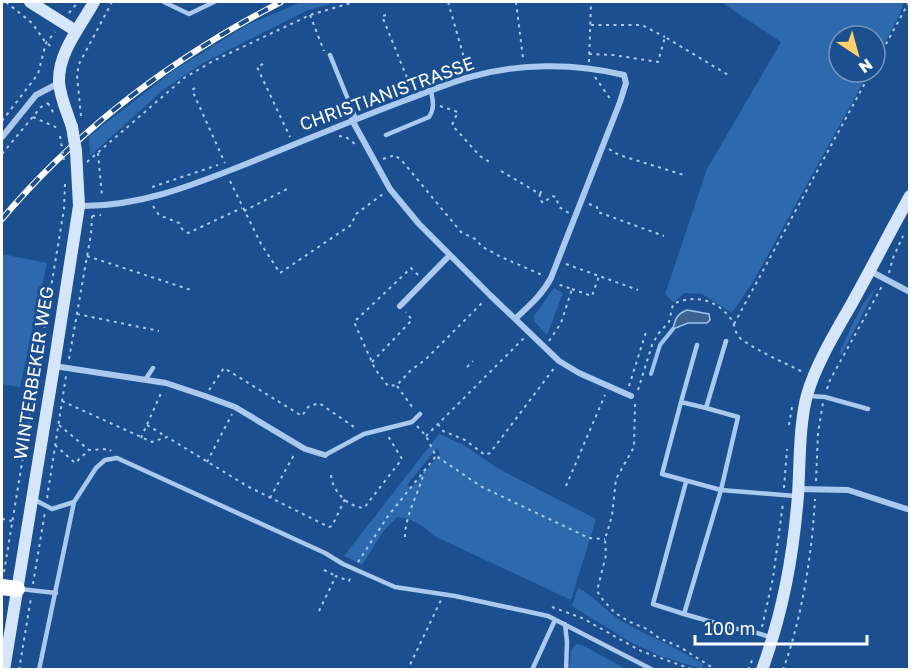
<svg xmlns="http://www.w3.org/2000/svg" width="911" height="671" font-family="'Golos Text',sans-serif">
	<rect width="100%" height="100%" fill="#1b4f8f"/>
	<path fill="#2e69ad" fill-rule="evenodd" d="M302,2H338L308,10L203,63L163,90L90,156L89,136L173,71L247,25Z
		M721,2H904L899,16L875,61V36H839V72H869L754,280L732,313L702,294L685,293L673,302L665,294L707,169L781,42Z
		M2,254L47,263L20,387L2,384Z
		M554,288L563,293L547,335L534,321V316Z
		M876,288L842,354L839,353C850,331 859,305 876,288Z
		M439,434L462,444L499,469L596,519L571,600L434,536C423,525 411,518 397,517L382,533L362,565L344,556ZM437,448L440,454L411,488L407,485Z
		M578,588C595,596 606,612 623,622C649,636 677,648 703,664L702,669L663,657L632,643L572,606Z
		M576,644L582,645L626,669H569L571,650Z"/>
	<path fill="#3c6290" stroke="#9cc4f0" stroke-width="1.5" d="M687,310L709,314L710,320L707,323H688L673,329C675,319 677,314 687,310Z"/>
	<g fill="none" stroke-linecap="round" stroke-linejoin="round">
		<path stroke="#9cc4f0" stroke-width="4" d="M651,374L660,345L673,329"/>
		<path stroke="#a9c9ee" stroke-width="2" stroke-dasharray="3 4.5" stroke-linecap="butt" d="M6,2L32,23L46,43L54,48
			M448,2L467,68
			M516,2L523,58
			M69,13L78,2
			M310,15L324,51
			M386,15L382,16L412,90
			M591,25H642L665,37
			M589,54L613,55L658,62L665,37L730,76
			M589,62L591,2
			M263,64L257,67L290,137
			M875,64L909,2
			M595,77L611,100
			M195,88L192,90L225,163
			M48,103L54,114
			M440,106L458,112L452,125L480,156L491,163
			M81,116L77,75L79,64L112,2
			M33,117L60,129
			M2,121L38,74L46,43L55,32
			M339,136L346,137L355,144
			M609,149L619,155L684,175
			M98,153L102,196
			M2,154L41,107L48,103
			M383,159L395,155L403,162L461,232L477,240L481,246L499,256L542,275
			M87,162L184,78L213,61L310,15L354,2
			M501,171L540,194L539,198L543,203L552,196L556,197L559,207L569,213
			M230,181L261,244L280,273L351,225L356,214L383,194
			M152,187L218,165
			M540,194L543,188
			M589,204L597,207L598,212L664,236
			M153,206L159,215L179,223L182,229L188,233L242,208
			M244,211L287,189
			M92,216L101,215
			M87,256L191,290
			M566,264L638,290
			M889,273L893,258L903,236
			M418,275L411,268L354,322L375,369L388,386L397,385L411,370L425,360L484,301
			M572,289L592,296L599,276
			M77,314L159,331
			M734,324L871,72
			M549,341L561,323L572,289L557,284
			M69,359L91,234L92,216
			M372,362L412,320L406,312
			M467,367L473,361
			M397,386L413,408
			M629,386L646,332
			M827,389L830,380L882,286
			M209,390L224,368L302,416L308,407L319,403L357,429
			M638,390L652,345L658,334L669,322L673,304C695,294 716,299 731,319C736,326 734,333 741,339C759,352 783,362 803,372
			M62,401L152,442L167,437L247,486L329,527L332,526L345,499
			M635,404L634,447L616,479L612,516L605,539L606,555L597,591L603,600L615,613L630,622L647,629L659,638L680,647L716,670
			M438,424L443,431L465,440L485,455L490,453L555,367
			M59,425L89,450
			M147,425L165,436
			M789,425L792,407
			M417,426L426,436L436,456L482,487L589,538L605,539
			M426,436L524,338
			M141,438L162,391
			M55,445L75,463L89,450L109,449L111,451
			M207,462L232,414
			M331,475C332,491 348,507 364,508L402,459L388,436
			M816,481L818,433L823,403
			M566,486L605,395
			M784,488L787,449
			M2,497V513
			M47,498L66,376
			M270,498L295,453
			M2,519L12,521
			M405,537C405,515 419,493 424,472
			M358,562L388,516L436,456
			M324,570L336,576
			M4,572L64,209L65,184
			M33,584L45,512
			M552,607L582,618L641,651L694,670
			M319,611L336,576L349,581L351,576
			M762,627L773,578L783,503
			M19,670L31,598
			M410,670L408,669L441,600
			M748,670L753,658
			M783,670C802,618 812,554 815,499"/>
		<path stroke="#a9c9ee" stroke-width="4.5" d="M164,2L189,14L214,2
			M330,55L356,119
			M386,135L429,117C435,108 433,101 431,91
			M697,345L681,402L706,408
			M145,380L153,368
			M809,396L825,397L868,409
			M681,402L662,474L721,490L795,496
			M325,455L364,434L412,422L420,414
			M686,482L653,604L684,614L721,490L738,417L706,408L726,341
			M35,500L52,509L74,502
			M20,589L56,593
			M684,614L736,629H744L770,637
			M565,624L567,642L566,670
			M39,670L74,502L96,468L105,460L117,458L325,553L343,564L395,587L455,596L548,616L653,670
			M532,670L555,620"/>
		<path stroke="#a9c9ee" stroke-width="6" d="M352,120L390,189L419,224L490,295L559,361L579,373L631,396
			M2,137L36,95L59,83
			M79,206C137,207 188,187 241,166C296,144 350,121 406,100C427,92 449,83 470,77C519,63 575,63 624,75L626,83L620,102L551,278C542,295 529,306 515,319
			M870,271L910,292
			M400,306L450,255
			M54,366L166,383L205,396L235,407L305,449L325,455
			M798,489L848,490L910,510"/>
		<path stroke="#d6e6fa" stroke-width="12" d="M30,2L76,31
			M72,127C67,112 60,97 59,82C58,52 81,26 94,2
			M4,670L54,366L79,206L76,151
			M762,670C783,611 793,558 798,495C800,464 799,425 807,395C816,364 835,333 851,305C871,269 890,232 910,196"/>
		<path stroke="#fff" stroke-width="16" d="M2,587L17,589"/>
		<g stroke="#fff" stroke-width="6">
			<path id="rail" d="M2,219C80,127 174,57 281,2"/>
		</g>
		<use href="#rail" stroke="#1b4f8f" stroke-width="4" stroke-dasharray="11" stroke-linecap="butt"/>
		<path stroke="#a9c9ee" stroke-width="2" stroke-dasharray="3 4.5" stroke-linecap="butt" d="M60,136L64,160"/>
		<path stroke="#d6e6fa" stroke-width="12" d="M72,127L76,151"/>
	</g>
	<g text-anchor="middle" stroke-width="6" stroke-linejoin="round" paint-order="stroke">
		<g font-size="18" fill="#fff" stroke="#1b4f8f">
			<text transform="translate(387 94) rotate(-20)" y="6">CHRISTIANISTRASSE</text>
			<text transform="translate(34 373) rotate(-81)" y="6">WINTERBEKER WEG</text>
		</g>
	</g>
	<rect width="911" height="671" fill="none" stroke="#ffffff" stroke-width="6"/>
	<g transform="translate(857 54) rotate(144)"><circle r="28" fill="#1b4f8f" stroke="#7695bc" stroke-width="1.5"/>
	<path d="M0-4.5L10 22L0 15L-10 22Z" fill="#ffd166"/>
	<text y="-9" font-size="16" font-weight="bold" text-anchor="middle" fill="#ffffff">N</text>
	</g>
	<path d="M695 635v9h172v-9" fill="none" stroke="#ffffff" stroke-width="3"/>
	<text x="704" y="635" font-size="18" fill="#ffffff" stroke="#1b4f8f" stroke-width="4.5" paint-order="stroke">100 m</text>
</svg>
